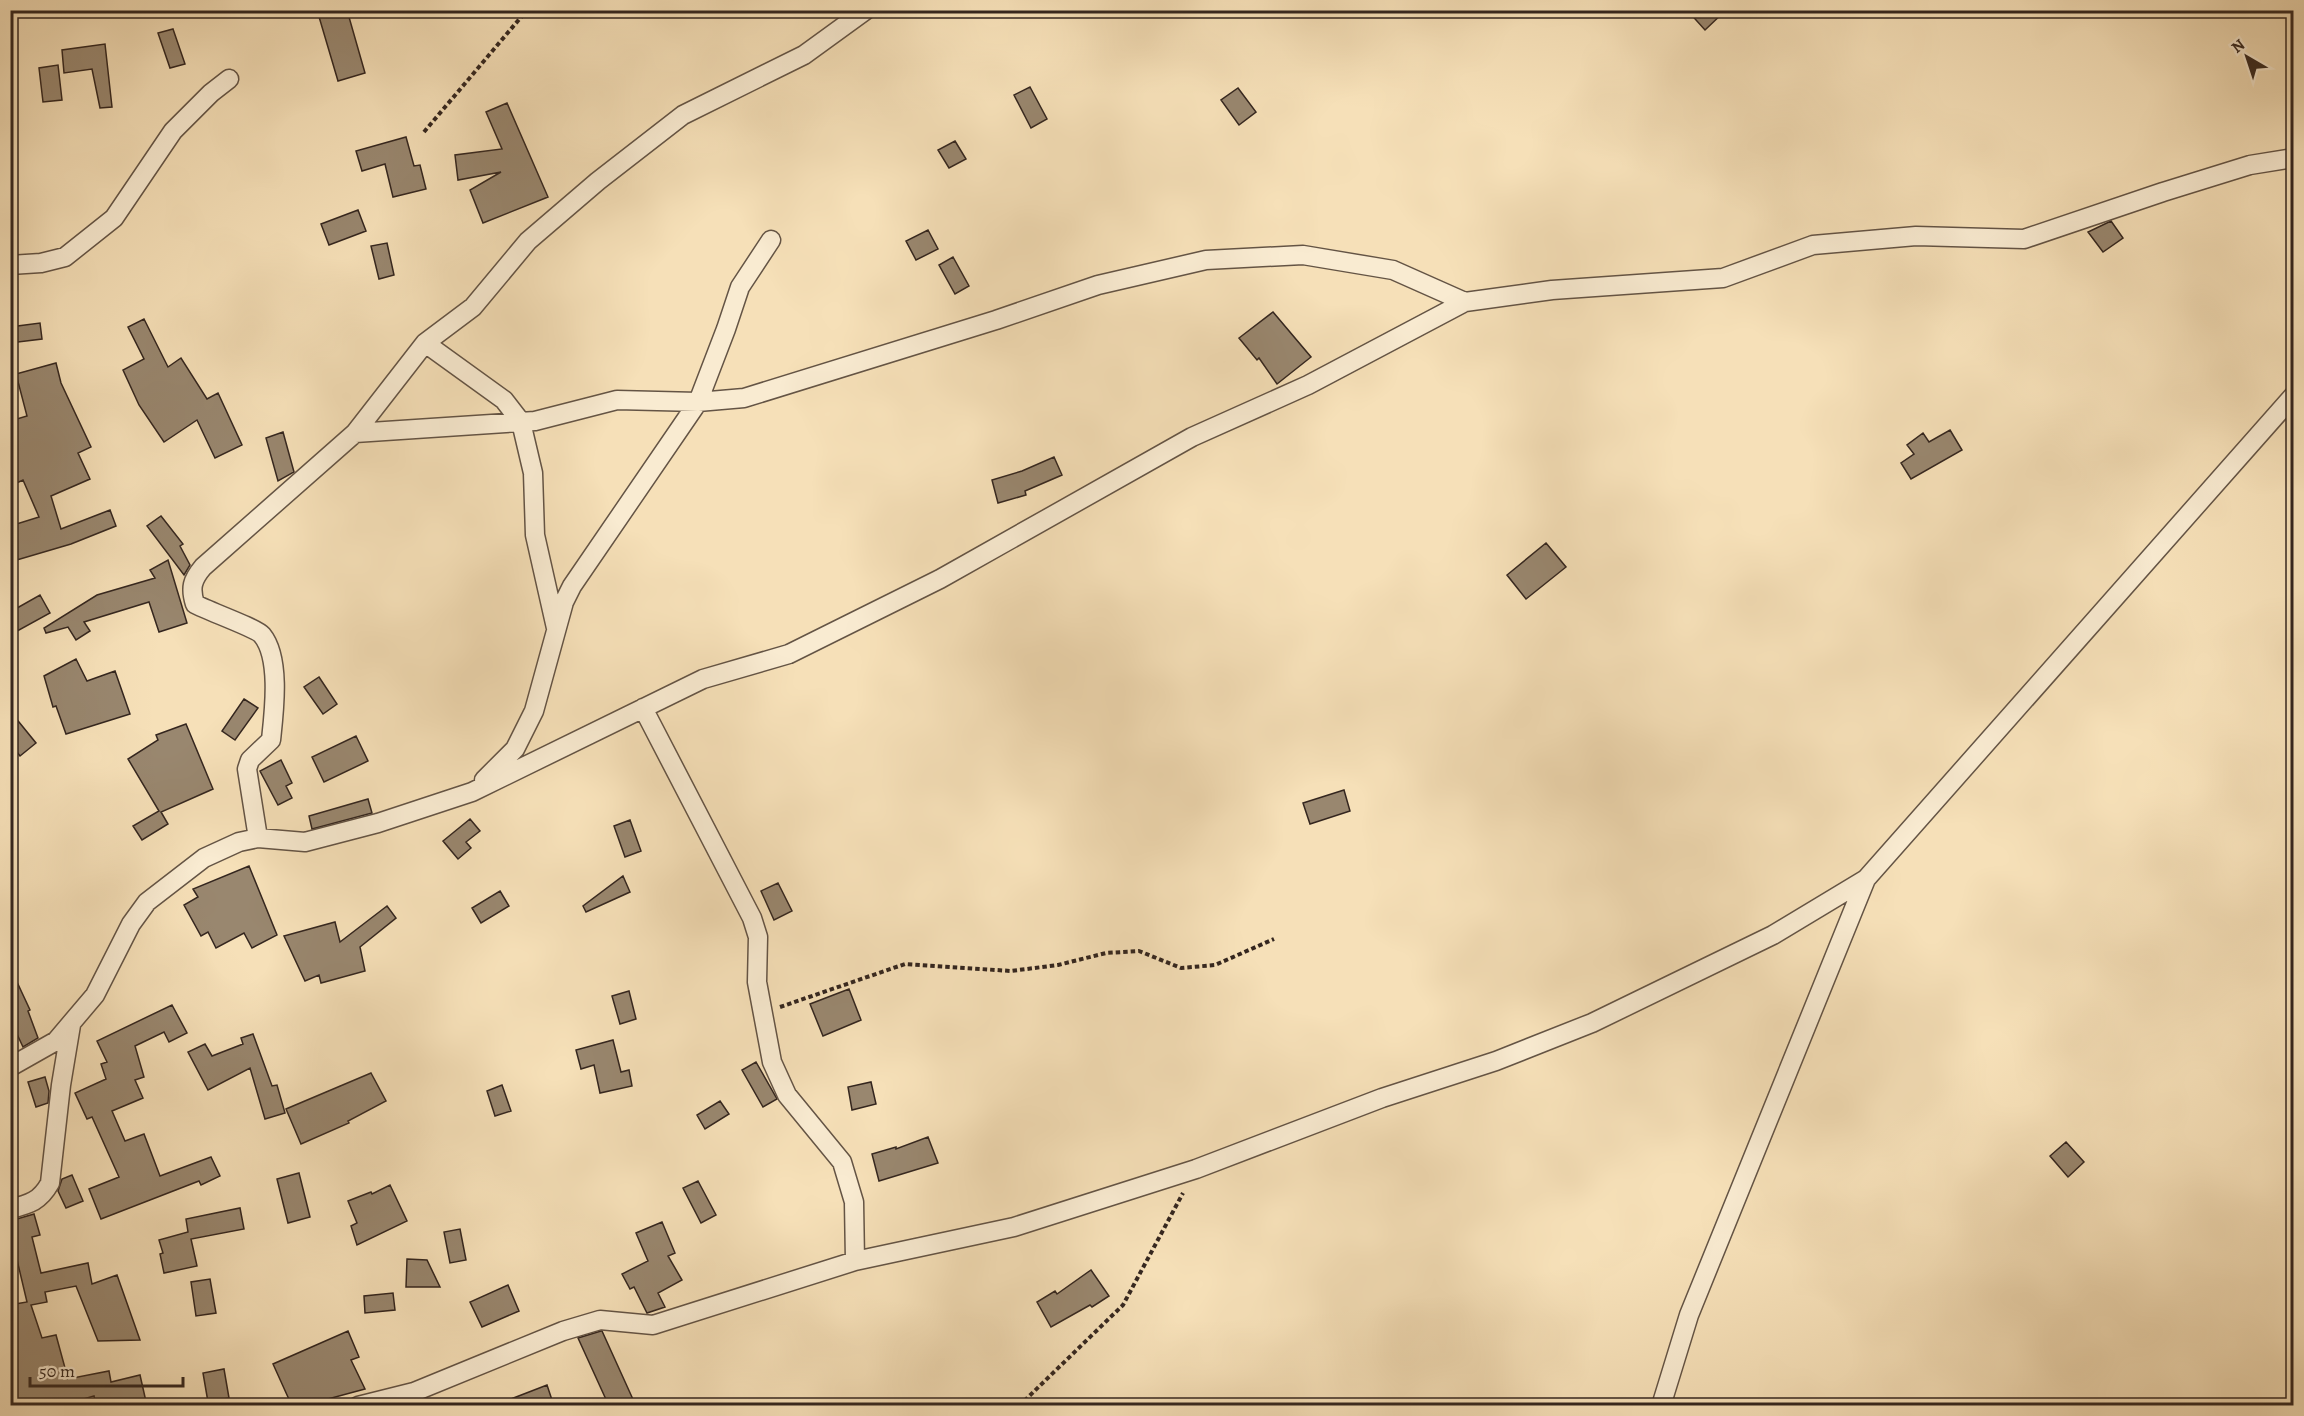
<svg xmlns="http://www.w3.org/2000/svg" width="2304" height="1416" font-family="Alegreya,serif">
	<rect width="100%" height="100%" fill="#f6e0b8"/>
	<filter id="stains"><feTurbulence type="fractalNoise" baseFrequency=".00333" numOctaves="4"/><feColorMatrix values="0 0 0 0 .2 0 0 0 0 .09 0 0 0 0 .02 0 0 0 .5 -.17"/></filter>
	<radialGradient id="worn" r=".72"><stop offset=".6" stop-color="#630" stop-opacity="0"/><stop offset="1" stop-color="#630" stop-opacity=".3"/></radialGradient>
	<path fill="#99876f" stroke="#34261f" stroke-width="1.5" d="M317,10H347L365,73L338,81Z
		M1687,10H1726L1705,30Z
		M173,29L185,64L170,68L158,33Z
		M105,44L112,107L100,108L92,69L64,73L62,50Z
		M58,65L62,100L43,102L39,68Z
		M1030,87L1047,119L1031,128L1014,95Z
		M1238,88L1256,112L1239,125L1221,100Z
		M507,103L548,197L483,223L470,190L501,172L458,180L455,155L502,149L486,112Z
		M406,137L414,166L420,165L426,189L393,197L385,164L362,171L356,151Z
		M955,141L966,159L949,168L938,150Z
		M358,210L366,231L329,245L321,224Z
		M2111,221L2123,238L2103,252L2088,232Z
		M928,230L938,249L916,260L906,241Z
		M387,243L394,275L379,279L371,246Z
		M953,257L969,286L955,294L939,265Z
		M1273,312L1311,357L1277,384L1259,358L1257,360L1239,338Z
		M144,319L168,367L181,358L207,399L218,393L242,445L215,458L197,420L164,442L139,405L123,370L144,359L128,327Z
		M40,323L42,339L10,343V327Z
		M56,363L61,383L91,447L78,453L90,479L51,496L61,529L110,510L116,526L71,544L10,562V526L39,517L23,480L10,486V421L27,416L16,374Z
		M1950,430L1962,450L1911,479L1901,463L1914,454L1907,445L1923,433L1929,442Z
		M283,432L294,472L278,481L266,438Z
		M1054,457L1062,475L1025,491L1026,495L998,503L992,480L1022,471Z
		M161,516L183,544L180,546L190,565L184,575L147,526Z
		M1546,543L1566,567L1526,599L1507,575Z
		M168,560L187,623L159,632L149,602L84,622L90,631L76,640L68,627L46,633L44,628L97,595L155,578L150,570Z
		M40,595L50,613L10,635V612Z
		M76,659L87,681L115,671L130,714L66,734L56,706L53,707L44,676Z
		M319,677L337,704L323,714L304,687Z
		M244,699L258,708L235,740L222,731Z
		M10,711L36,743L20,756L10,743Z
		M186,724L213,789L161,812L168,824L142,840L133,826L159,811L128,759L158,740L156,735Z
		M356,736L368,761L324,782L312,757Z
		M281,760L292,783L286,786L292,798L278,805L260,771Z
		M1344,790L1350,811L1310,824L1303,803Z
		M368,799L372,813L312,829L309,816Z
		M470,819L480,831L466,842L471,848L458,859L443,841Z
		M630,820L641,851L625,857L614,826Z
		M249,866L277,935L252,948L244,933L216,948L208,932L201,936L184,905L198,897L193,889Z
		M623,876L630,892L586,912L583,906Z
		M778,883L792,911L774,920L761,891Z
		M500,891L509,906L481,923L472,908Z
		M387,906L396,918L360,947L365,971L321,983L319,975L305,981L284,936L335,922L340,942Z
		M10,967L30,1010L28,1011L38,1038L23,1047L10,1019Z
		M849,989L861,1020L823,1036L810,1004Z
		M629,991L636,1019L620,1024L612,996Z
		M172,1005L187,1033L169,1042L164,1032L135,1046L144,1077L135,1080L143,1098L112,1111L125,1141L144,1134L160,1176L211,1157L220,1176L201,1185L199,1181L101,1219L89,1189L119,1177L92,1117L87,1119L75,1093L106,1079L101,1064L107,1062L97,1041Z
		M253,1034L272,1086L277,1085L285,1113L265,1119L250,1068L208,1090L188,1052L205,1044L212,1056L243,1044L241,1038Z
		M613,1040L621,1072L629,1070L632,1086L600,1093L594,1065L581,1069L576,1050Z
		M756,1062L777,1099L763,1107L742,1070Z
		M371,1073L386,1101L348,1121L349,1123L301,1144L286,1109Z
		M45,1077L49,1091L48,1103L36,1107L28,1082Z
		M871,1082L876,1104L852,1110L848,1087Z
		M502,1085L511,1111L495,1116L487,1091Z
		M720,1101L729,1114L705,1129L697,1115Z
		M928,1137L938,1163L879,1181L872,1154L896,1147V1149Z
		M2066,1142L2084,1162L2068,1177L2050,1156Z
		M299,1173L310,1217L288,1223L277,1179Z
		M72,1175L83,1201L66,1208L58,1191L62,1179Z
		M698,1181L716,1215L701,1223L683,1188Z
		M390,1185L407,1221L357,1245L351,1226L357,1223L348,1201L371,1192L372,1194Z
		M240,1208L244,1229L191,1239L197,1266L164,1273L160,1254L163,1253L159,1240L188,1232L186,1219Z
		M34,1214L40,1235L32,1237L41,1273L88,1263L92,1284L117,1275L140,1340L98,1341L76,1286L45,1292L47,1302L31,1305L42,1338L56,1335L68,1379L109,1371L111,1382L140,1375L147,1406H96L94,1396L60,1406H10V1373L15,1371L10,1358V1305L27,1302L13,1243L10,1244V1221Z
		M662,1222L675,1253L668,1256L682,1280L658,1293L665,1307L647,1313L634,1287L630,1289L622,1274L648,1261L636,1233Z
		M460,1229L466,1260L450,1263L444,1232Z
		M407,1259L427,1260L440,1287H406Z
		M1091,1270L1109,1296L1092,1307L1090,1305L1051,1327L1037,1302L1055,1291L1057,1294Z
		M210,1279L216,1313L196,1316L191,1282Z
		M508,1285L519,1311L482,1327L470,1302Z
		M393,1293L395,1310L365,1313L364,1296Z
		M348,1331L359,1357L351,1360L365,1389L302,1406H292L273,1364Z
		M601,1331H602L636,1406H609L578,1338Z
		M224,1369L229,1398L208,1402L203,1373Z
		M547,1385L554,1406H498V1404Z"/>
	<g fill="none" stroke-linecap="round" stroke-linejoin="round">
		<g stroke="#645445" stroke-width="21">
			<path id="minor" d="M10,265L41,263L65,257L114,218L173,131L211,93L229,79
				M425,343L504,400L521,422L533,473L535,535L556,628
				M355,433L535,421L617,400L698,402L744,398L996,320L1098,285L1206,260L1303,255L1393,270L1465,302L1552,290L1723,278L1813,245L1916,236L2024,239L2163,192L2250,165L2294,158
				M643,708L752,918L758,937L757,982L772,1062L787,1095L842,1162L854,1202L855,1261
				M484,780L515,749L534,711L564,602L572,586L698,402L726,329L740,287L771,240
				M258,838L247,769L250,760L271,740C274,712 281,658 262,635C256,628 208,611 195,604C190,588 192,580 203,567L355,433L425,343L473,307L528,241L598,181L683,115L804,55L866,10
				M10,1067L56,1041L95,995L131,924L147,902L204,858L239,842L258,838L305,842L378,823L472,792L703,679L789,654L940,579L1192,437L1308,385L1465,302
				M10,1209C30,1204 40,1201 50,1183L61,1085L71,1025
				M358,1406L414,1392L563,1331L600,1320L653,1325L855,1261L1014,1227L1196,1169L1382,1098L1496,1061L1592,1023L1773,935L1866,879L2294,395
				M1661,1406L1689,1315L1866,879"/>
		</g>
		<path stroke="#34261f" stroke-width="4" stroke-dasharray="4.5 3" stroke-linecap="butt" d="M424,132L527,10
			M780,1007L905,964L1011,971L1058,965L1106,953L1139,951L1181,968L1215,965L1274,939
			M1019,1406L1123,1305L1183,1193"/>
		<use href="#minor" stroke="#f9ebd1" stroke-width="18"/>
	</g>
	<rect width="2304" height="1416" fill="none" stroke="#f6e0b8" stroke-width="36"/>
	<rect x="12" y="12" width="2280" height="1392" fill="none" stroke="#34261f" stroke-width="3"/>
	<rect x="18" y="18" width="2268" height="1380" fill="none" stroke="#34261f" stroke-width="1.5"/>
	<g transform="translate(2247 57) rotate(321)" stroke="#f9ebd1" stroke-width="4.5" paint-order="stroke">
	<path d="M0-4.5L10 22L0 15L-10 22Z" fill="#34261f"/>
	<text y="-9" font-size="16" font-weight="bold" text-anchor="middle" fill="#34261f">N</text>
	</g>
	<path d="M30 1377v9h153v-9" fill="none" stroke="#34261f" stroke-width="3"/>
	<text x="39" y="1377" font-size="18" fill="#34261f" stroke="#f9ebd1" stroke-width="4.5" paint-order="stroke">50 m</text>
	<rect width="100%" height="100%" filter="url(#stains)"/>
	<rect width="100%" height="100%" fill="url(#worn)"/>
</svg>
